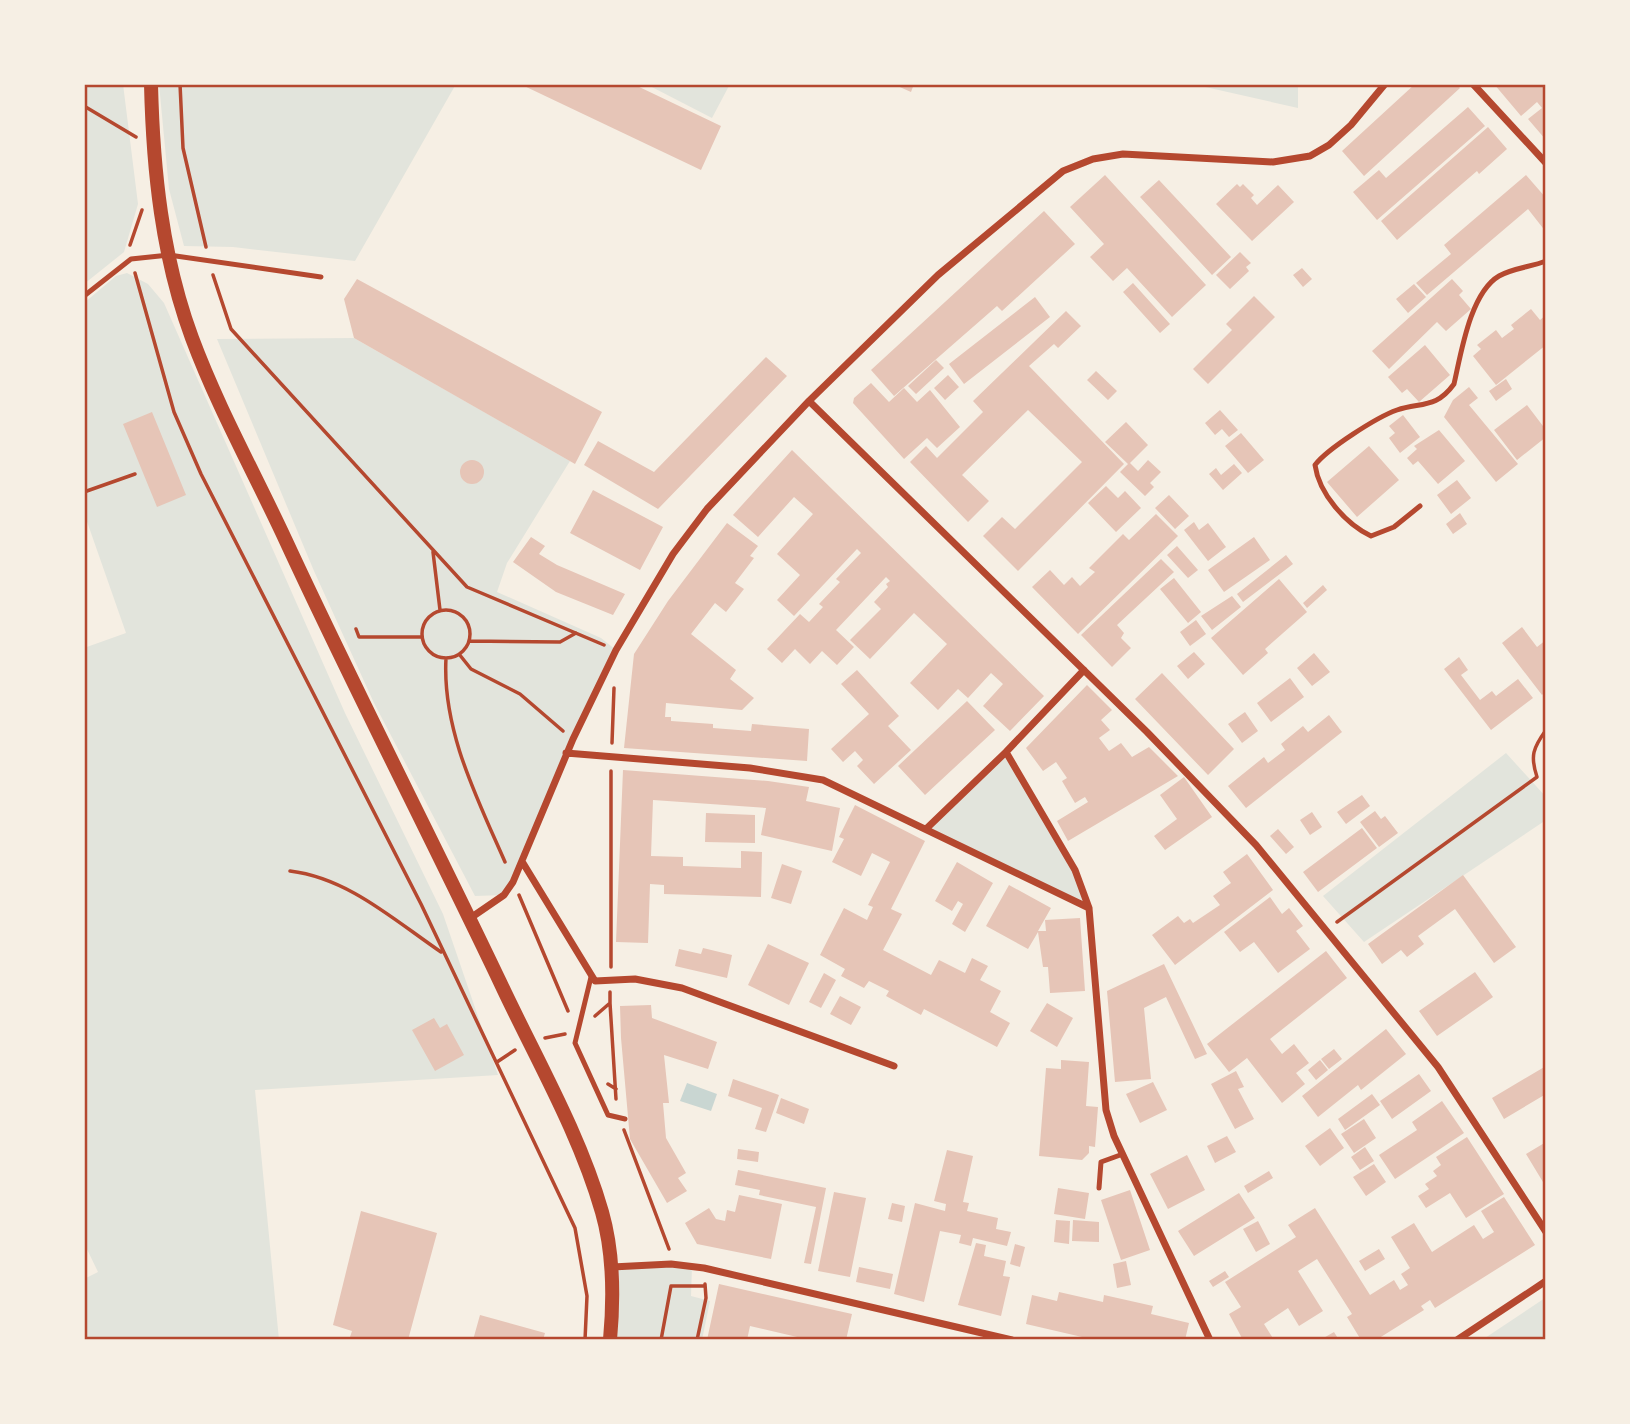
<svg xmlns="http://www.w3.org/2000/svg" width="1630" height="1424" font-family="'Work Sans',sans-serif">
	<rect width="100%" height="100%" fill="#f6efe4"/>
	<path fill="#e2e4dc" d="M84,84H123L138,204L124,252L84,284Z
		M159,84H456L355,261L233,247L184,246L169,189Z
		M646,84H730L712,118Z
		M1192,84H1298V108Z
		M127,273L148,284L164,303L345,713L443,914L498,1075L255,1090L279,1340H84V1279L98,1272L84,1243V648L126,633L84,513V303L116,276Z
		M354,338L570,461L507,563L497,592L601,638L616,650L504,895L475,896L374,703L314,571L217,339Z
		M1006,752L1075,870L1089,908L926,829Z
		M1506,753L1546,797V820L1364,942L1323,896Z
		M692,1266L691,1296L710,1301L702,1340H610L612,1267Z
		M1545,1298L1546,1340H1482Z"/>
	<path fill="#c9d6d2" d="M687,1083L717,1094L711,1111L680,1101Z"/>
	<path fill="#e6c5b7" d="M520,84H633L721,126L701,170Z
		M893,84H914L911,92Z
		M1415,84H1456L1460,88L1364,176L1342,151Z
		M1494,84H1546V140L1528,119L1542,108L1537,102L1521,116Z
		M1468,107L1485,126L1377,220L1353,192L1379,170L1386,178Z
		M1488,127L1507,149L1479,174L1477,171L1397,240L1381,221Z
		M1105,175L1206,285L1172,317L1127,268L1113,281L1090,257L1104,244L1070,207Z
		M1526,175L1546,198V232L1528,209L1427,295L1416,283L1451,254L1444,245Z
		M1159,180L1231,257L1212,275L1140,197Z
		M1237,184L1240,187L1243,184L1254,195L1251,198L1257,205L1278,185L1294,202L1252,241L1216,204Z
		M1044,211L1075,244L1002,311L997,306L894,396L871,370Z
		M1240,252L1251,263L1246,267L1249,271L1230,289L1216,275Z
		M1302,268L1312,279L1303,287L1293,275Z
		M357,279L602,412L575,464L354,338L344,299Z
		M1452,279L1463,291L1459,295L1471,309L1446,331L1437,322L1389,369L1372,351Z
		M1133,283L1170,324L1160,333L1123,292Z
		M1414,284L1426,297L1408,313L1396,299Z
		M1254,296L1275,317L1208,384L1193,369L1232,330L1226,324Z
		M1035,297L1050,317L964,384L949,364Z
		M1531,309L1540,320L1546,315V345L1496,385L1473,356L1481,349L1477,345L1496,330L1502,338L1514,329L1511,325Z
		M1066,311L1081,326L1058,348L1054,344L1029,366L1124,464L1018,571L983,536L1002,517L1015,529L1082,462L1028,410L962,475L989,501L968,522L910,462L926,446L937,458L983,412L973,401Z
		M1425,345L1450,375L1419,402L1407,389L1402,393L1388,377Z
		M766,357L787,376L658,509L584,465L598,441L654,472Z
		M936,360L944,368L916,394L908,386Z
		M1096,371L1117,391L1108,400L1087,380Z
		M948,375L959,387L945,400L934,388Z
		M1506,379L1512,389L1496,401L1489,391Z
		M871,383L889,402L904,388L917,402L930,390L960,427L937,448L927,438L904,459L853,403L854,398Z
		M1469,387L1478,398L1469,405L1518,464L1496,482L1444,417L1453,400Z
		M1527,405L1546,430V437L1517,460L1494,430Z
		M1220,410L1238,430L1229,437L1222,429L1215,435L1205,423Z
		M152,412L186,495L157,507L123,424Z
		M1403,415L1420,437L1400,453L1389,438L1395,433L1389,426Z
		M1126,422L1148,445L1130,463L1138,471L1148,460L1161,472L1150,483L1154,487L1145,496L1120,472L1128,464L1105,442Z
		M1439,430L1465,461L1438,484L1418,461L1413,465L1407,458L1417,449L1414,446Z
		M1241,433L1264,460L1248,473L1225,446Z
		M1369,446L1399,480L1357,517L1327,482Z
		M792,450L1044,696L1010,731L983,706L1003,684L991,673L968,698L958,689L938,710L910,683L947,644L914,613L870,659L850,640L881,609L874,602L888,587L886,584L890,581L886,577L836,630L854,647L837,665L822,651L810,664L795,649L782,663L767,649L800,614L809,622L823,607L819,604L840,582L836,579L861,553L857,549L794,616L777,600L800,575L777,554L813,514L794,497L758,537L733,515Z
		M460 472a12 12 0 1 1 24 0a12 12 0 1 1-24 0Z
		M1234,464L1242,473L1223,490L1209,474L1216,468L1221,475Z
		M1457,480L1471,498L1451,514L1437,495Z
		M1106,486L1118,498L1125,491L1141,508L1116,532L1088,503Z
		M593,490L663,527L640,570L570,533Z
		M1169,495L1189,516L1175,529L1155,508Z
		M1460,513L1467,524L1453,534L1446,524Z
		M1156,514L1178,536L1078,634L1032,587L1050,570L1064,585L1072,577L1080,586L1095,572L1089,568L1123,534L1129,540Z
		M1194,522L1199,530L1208,523L1226,547L1208,561L1184,530Z
		M727,523L758,546L750,556L754,558L735,583L744,589L726,612L715,603L691,634L736,670L730,679L754,698L742,710L666,703L665,717H671V721L713,724V728L751,731L752,724L809,729L807,761L624,748L634,654L668,601Z
		M531,537L545,546L539,554L557,565L625,594L613,615L556,592L513,562Z
		M1254,537L1270,560L1224,592L1208,570Z
		M1177,546L1198,570L1188,578L1167,555Z
		M1286,555L1293,564L1243,602L1237,594Z
		M1161,559L1174,572L1117,625L1124,633L1121,638L1131,648L1112,667L1081,635Z
		M1174,578L1201,612L1188,623L1160,589Z
		M1279,579L1307,612L1265,649L1268,653L1243,675L1211,638Z
		M1323,585L1327,590L1307,608L1303,603Z
		M1232,596L1241,607L1212,630L1201,616Z
		M1196,620L1206,634L1190,646L1180,632Z
		M1522,627L1537,647L1546,640V691L1542,695L1502,643Z
		M1194,652L1205,664L1188,679L1177,666Z
		M1314,653L1330,672L1312,686L1297,668Z
		M1459,657L1468,670L1461,675L1480,700L1492,691L1496,696L1518,679L1533,698L1491,730L1444,669Z
		M857,670L899,716L888,726L911,750L874,784L857,766L863,760L855,751L843,762L831,749L869,714L841,684Z
		M1162,673L1234,749L1208,775L1135,699Z
		M1290,678L1304,697L1271,722L1257,703Z
		M1087,685L1112,710L1101,720L1110,730L1099,738L1109,751L1121,743L1132,757L1149,747L1178,776L1068,841L1057,821L1088,802L1085,797L1075,803L1062,781L1067,778L1056,762L1043,771L1026,748Z
		M967,701L995,730L925,795L898,766Z
		M1245,712L1258,731L1242,743L1228,724Z
		M1329,715L1342,732L1246,808L1228,786L1264,757L1268,763L1285,750L1281,744L1303,726L1308,732Z
		M623,770L768,781L809,787L806,801L840,808L832,851L761,835L766,808L653,800L651,856L683,857V866L741,868V851L762,852L761,897L664,894V885L650,884L648,943L616,942Z
		M1184,777L1212,817L1165,850L1154,836L1177,819L1160,795Z
		M1362,795L1370,806L1346,824L1337,812Z
		M855,805L925,841L891,909L902,914L883,950L931,975L939,960L965,973L972,958L988,966L980,980L1001,991L990,1012L1010,1023L997,1047L924,1009L921,1015L886,996L889,991L869,981L864,988L841,976L845,969L820,955L844,908L867,920L873,907L868,905L890,862L872,853L861,876L832,862L844,839L839,837Z
		M1375,811L1381,819L1385,816L1398,833L1379,847L1360,822Z
		M1312,812L1322,827L1310,835L1300,820Z
		M706,813L755,815V843L705,842Z
		M1362,828L1377,848L1318,892L1303,872Z
		M1278,829L1294,847L1286,854L1270,836Z
		M1247,854L1273,890L1175,965L1152,935L1178,916L1184,923L1190,919L1193,923L1220,905L1213,896L1231,883L1223,872Z
		M957,862L993,883L965,932L952,924L963,904L958,901L952,911L935,901Z
		M782,864L802,871L791,904L771,898Z
		M1463,875L1516,947L1494,963L1455,909L1418,936L1424,944L1407,957L1401,950L1382,964L1368,944Z
		M1009,885L1051,908L1038,931H1046L1045,920L1080,918L1085,991L1050,993L1048,967H1043L1038,932L1028,949L986,926Z
		M1270,897L1282,914L1289,908L1303,926L1296,931L1310,949L1278,973L1254,942L1240,952L1224,932Z
		M768,944L809,963L789,1005L748,985Z
		M703,948L732,955L727,978L675,966L679,949L701,954Z
		M1326,951L1347,978L1270,1039L1282,1054L1294,1044L1309,1063L1296,1073L1305,1084L1282,1103L1247,1058L1229,1072L1207,1044Z
		M1164,964L1207,1054L1195,1059L1166,997L1144,1008L1151,1079L1115,1082L1107,991Z
		M1475,972L1493,997L1437,1036L1419,1011Z
		M824,973L836,980L821,1008L809,1002Z
		M840,996L861,1007L851,1025L830,1014Z
		M1047,1003L1073,1018L1057,1047L1030,1031Z
		M651,1005L652,1018L717,1042L708,1069L664,1055L669,1103H663L666,1138L686,1173L678,1178L687,1191L667,1203L630,1139L621,1038L620,1006Z
		M434,1018L440,1028L447,1024L464,1055L435,1071L412,1030Z
		M1386,1029L1406,1054L1361,1090L1358,1085L1318,1117L1302,1096Z
		M1334,1049L1342,1059L1329,1069L1321,1059Z
		M1061,1060L1089,1062L1086,1106L1098,1107L1095,1147L1089,1146V1153L1082,1160L1039,1156L1046,1068L1061,1069Z
		M1320,1060L1328,1070L1316,1080L1308,1070Z
		M1546,1066V1094L1504,1119L1492,1098Z
		M1236,1071L1244,1087L1238,1089L1254,1119L1235,1129L1211,1084Z
		M1419,1074L1431,1091L1392,1119L1380,1101Z
		M733,1079L779,1095L766,1132L755,1129L762,1108L728,1096Z
		M1153,1082L1167,1110L1140,1123L1126,1094Z
		M1372,1094L1380,1105L1345,1130L1338,1119Z
		M781,1098L809,1109L804,1124L776,1113Z
		M1442,1101L1464,1133L1395,1179L1379,1155L1417,1130L1412,1122Z
		M1364,1119L1376,1138L1354,1153L1341,1134Z
		M1330,1128L1344,1148L1320,1166L1305,1146Z
		M1227,1136L1236,1152L1215,1163L1207,1146Z
		M1467,1137L1504,1194L1466,1218L1450,1193L1426,1208L1418,1196L1429,1189L1425,1184L1437,1176L1433,1171L1441,1165L1436,1157Z
		M1546,1142V1187L1526,1154Z
		M1365,1147L1374,1161L1360,1170L1351,1157Z
		M738,1149L759,1152L758,1162L737,1159Z
		M947,1150L973,1156L963,1202L969,1203L967,1211L998,1218L996,1229L1011,1232L1007,1246L973,1238L971,1246L959,1243L961,1235L940,1231L924,1302L894,1294L915,1203L945,1211L946,1204L934,1201Z
		M1187,1155L1205,1190L1168,1209L1150,1174Z
		M1374,1164L1386,1182L1366,1196L1353,1177Z
		M738,1170L826,1188L811,1264L804,1263L816,1207L759,1195L760,1190L735,1185Z
		M1269,1171L1273,1178L1248,1193L1244,1186Z
		M1058,1188L1089,1193L1085,1219L1054,1214Z
		M1130,1190L1150,1250L1121,1260L1101,1200Z
		M834,1192L866,1198L850,1277L818,1271Z
		M1239,1193L1255,1218L1194,1256L1178,1231Z
		M739,1195L782,1204L771,1259L697,1244L685,1223L709,1208L716,1219L725,1221L727,1210L735,1212Z
		M1504,1197L1535,1245L1435,1308L1430,1300L1421,1306L1424,1310L1376,1340H1361L1347,1317L1352,1314L1317,1259L1298,1271L1323,1311L1299,1326L1288,1308L1264,1324L1274,1340H1243L1229,1314L1241,1307L1225,1282L1296,1237L1288,1225L1315,1208L1370,1295L1394,1280L1400,1290L1408,1285L1401,1274L1410,1268L1391,1237L1414,1223L1432,1252L1474,1225L1483,1239L1494,1232L1481,1211Z
		M892,1203L905,1206L902,1222L888,1219Z
		M361,1211L437,1233L408,1340H349L352,1331L333,1325Z
		M1056,1220L1070,1221L1069,1244L1054,1242Z
		M1073,1220L1099,1222V1242L1072,1241Z
		M1258,1221L1270,1244L1256,1252L1243,1229Z
		M976,1243L986,1245L984,1256L1006,1261L1003,1276L1010,1277L1001,1316L958,1305Z
		M1015,1244L1025,1247L1020,1267L1010,1264Z
		M1379,1249L1385,1259L1365,1271L1359,1261Z
		M1126,1261L1131,1285L1117,1288L1113,1264Z
		M859,1267L893,1274L890,1289L856,1282Z
		M1225,1271L1229,1277L1213,1287L1209,1281Z
		M719,1284L852,1314L846,1340H810L750,1326L747,1340H707Z
		M1059,1292L1103,1302L1104,1295L1153,1306L1151,1314L1189,1323L1185,1340H1095L1026,1324L1032,1295L1057,1301Z
		M480,1315L545,1333L543,1340H473Z
		M1334,1332L1339,1340H1320Z"/>
	<g fill="none" stroke-linecap="round" stroke-linejoin="round">
		<path stroke="#b5482f" stroke-width="3.5" d="M180,84L183,148L206,247
			M84,106L136,137
			M130,245L142,210
			M135,273L174,412L201,474L421,904L575,1228L587,1296L585,1340
			M213,275L231,329L467,587L604,645
			M84,492L135,474
			M433,552L440,610
			M422 634a24 24 0 1 1 48 0a24 24 0 1 1-48 0Z
			M356,629L359,637H422
			M469,641L560,642L576,633
			M459,654L471,669L520,694L563,731
			M446,658C442,730 477,798 505,862
			M612,743L614,688
			M290,871C348,878 394,920 441,952
			M519,895L568,1011
			M1337,922L1537,777C1530,756 1533,748 1546,730
			M611,967V771
			M610,1003L616,1099
			M595,1016L610,1003V992
			M545,1038L565,1034
			M497,1062L515,1050
			M608,1084L616,1089
			M624,1130L669,1249
			M661,1340L671,1286H705
			M697,1340L706,1298L705,1284"/>
		<path stroke="#b5482f" stroke-width="5" d="M84,296L131,259L169,255L321,277
			M1420,506L1394,527L1371,536C1346,524 1319,494 1315,465C1327,449 1377,417 1397,410C1421,402 1436,409 1454,384C1461,354 1470,293 1499,276C1513,268 1531,267 1546,261
			M591,977L575,1043L608,1115L625,1119
			M1099,1188L1101,1162L1123,1154"/>
		<path stroke="#b5482f" stroke-width="7" d="M1473,84L1546,163
			M809,401L1147,732L1256,845L1438,1067L1546,1232
			M1006,752L1075,870L1089,908
			M566,753L750,768L823,780L1089,908L1106,1110L1114,1136L1210,1340
			M926,829L1006,752L1084,670
			M523,863L595,981L635,979L682,988L894,1066
			M469,919L504,895L513,882L573,739L616,650L673,554L707,509L809,401L938,275L1063,171L1093,159L1123,154L1273,162L1310,156L1329,145L1351,125L1385,84
			M612,1267L671,1264L704,1268L1012,1340
			M1457,1340L1546,1281"/>
		<path stroke="#b5482f" stroke-width="14" d="M151,84C153,170 162,257 192,338C218,408 255,474 286,541C355,690 430,835 500,982C535,1057 579,1132 602,1212C614,1254 614,1297 610,1340"/>
	</g>
	<rect width="1630" height="1424" fill="none" stroke="#f6efe4" stroke-width="172"/>
	<rect x="86" y="86" width="1458" height="1252" fill="none" stroke="#b5482f" stroke-width="2.5"/>
</svg>
